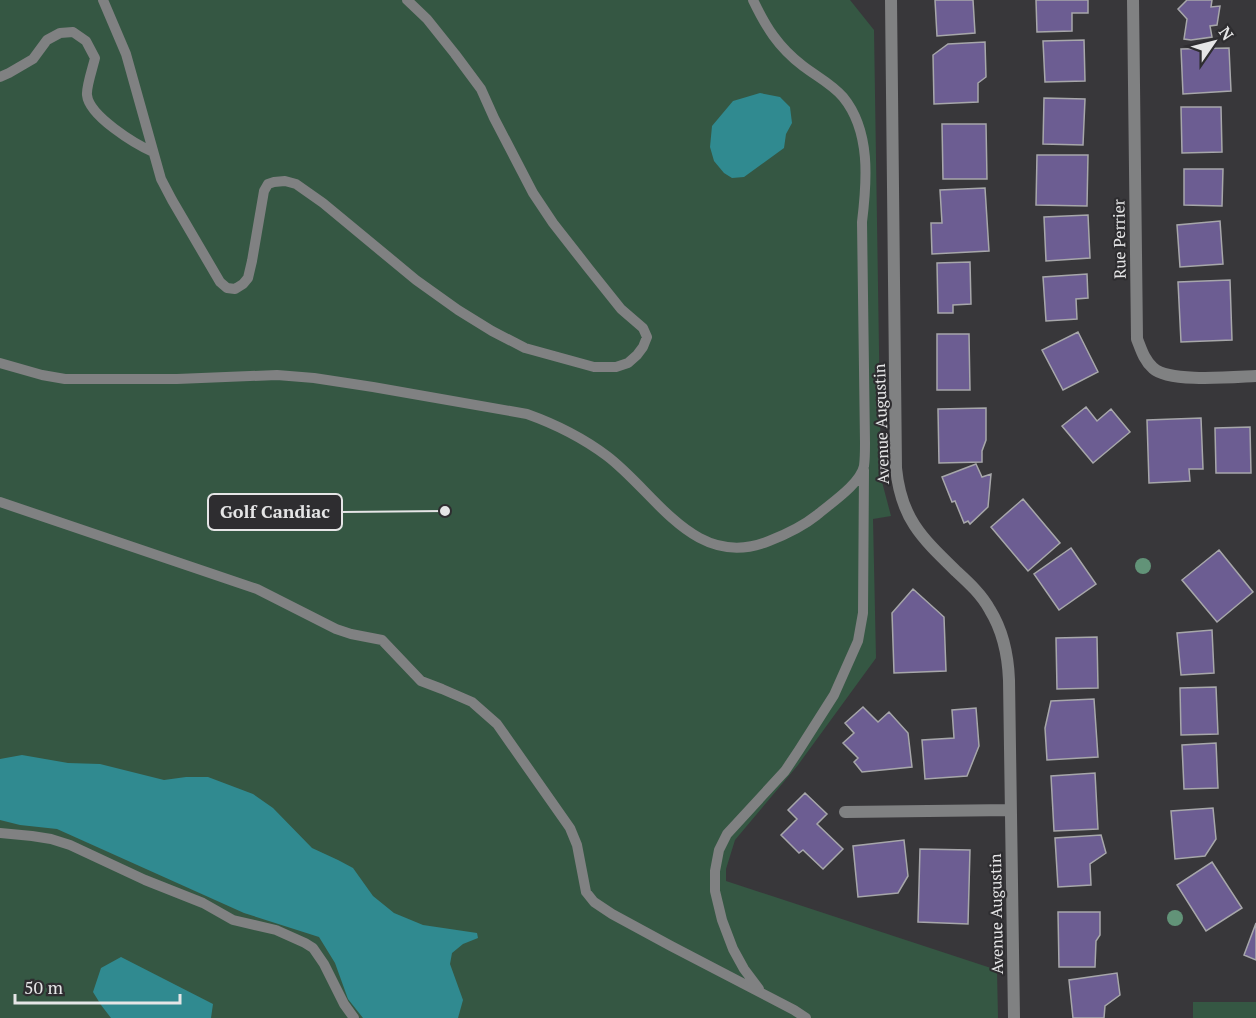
<svg xmlns="http://www.w3.org/2000/svg" width="1256" height="1018" font-family="'PT Serif',serif">
	<rect width="100%" height="100%" fill="#38373a"/>
	<path fill="#355743" d="M0,0H850L874,30L881,478L891,516L873,519L876,658L798,765L735,840L726,869V881L997,970L998,1018H0Z
		M1193,1002H1256V1018H1193Z"/>
	<path fill="#308a90" d="M760,93L780,97L790,107L792,123L786,134L784,148L744,177L732,178L724,173L714,161L710,147L712,126L733,101Z
		M22,755L68,763L100,764L164,780L186,777H208L253,794L273,808L312,848L338,860L353,868L373,896L394,913L423,925L477,933L478,938L463,944L452,953L450,964L463,1000L458,1018H363L348,999L335,963L319,937L244,913L57,829L20,825L0,820V759Z
		M121,957L213,1004L211,1018H111L101,1005L93,992L101,968Z"/>
	<path fill="#6c5d92" stroke="#a7a7aa" stroke-width="1.5" d="M935,0H973L975,33L937,36Z
		M1036,0H1088V13H1072V31L1037,32Z
		M1187,0H1212L1211,7L1220,6L1217,25L1210,26L1212,37L1191,40L1184,39L1187,19L1178,9Z
		M1084,40L1085,81L1045,82L1043,41Z
		M985,42L986,77L978,83V102L934,104L933,55L948,44Z
		M1229,48L1231,91L1183,94L1181,49Z
		M1044,98L1085,99L1083,145L1043,144Z
		M1181,107H1221L1222,152L1182,153Z
		M942,124H986L987,179H943Z
		M1037,155H1088L1087,206L1036,205Z
		M1184,169H1223L1222,206L1184,205Z
		M985,188L989,251L932,254L931,223H942L940,190Z
		M1088,215L1090,258L1046,261L1044,217Z
		M1220,221L1223,264L1180,267L1177,225Z
		M970,262L971,304L953,305V313H938L937,263Z
		M1087,274L1088,298L1076,299L1077,319L1046,321L1043,277Z
		M1230,280L1232,340L1181,342L1178,282Z
		M1078,332L1098,372L1063,390L1042,350Z
		M937,334H969L970,390H937Z
		M1086,407L1097,421L1111,409L1130,432L1093,463L1062,426Z
		M986,408V440L982,451V462L939,463L938,409Z
		M1201,418L1203,469H1189L1190,481L1149,483L1147,420Z
		M1250,427L1251,473H1216L1215,428Z
		M976,464L982,477L991,474L988,507L970,524L968,521L964,523L955,501L952,502L942,477Z
		M1023,499L1060,543L1028,571L991,527Z
		M1071,548L1096,584L1059,610L1034,574Z
		M1219,550L1253,592L1217,622L1182,580Z
		M913,589L944,617L946,671L894,673L892,613Z
		M1212,630L1214,673L1181,675L1177,633Z
		M1097,637L1098,688L1057,689L1056,638Z
		M1216,687L1218,734L1181,735L1180,688Z
		M1094,699L1098,757L1047,760L1045,728L1051,701Z
		M863,707L878,722L889,712L908,733L912,767L862,772L854,762L858,758L843,743L854,733L845,723Z
		M976,708L979,746L967,776L925,779L922,740L954,738L952,710Z
		M1216,743L1218,788L1184,789L1182,745Z
		M1095,773L1098,829L1054,831L1051,776Z
		M805,793L827,814L817,824L843,849L823,869L803,850L799,853L781,835L797,819L788,810Z
		M1213,808L1216,839L1205,856L1175,859L1171,811Z
		M1101,835L1106,853L1090,864L1091,885L1058,887L1055,838Z
		M904,840L908,876L898,893L858,897L853,846Z
		M920,849L970,850L968,924L918,922Z
		M1212,862L1242,908L1206,931L1177,885Z
		M1058,912H1100V935L1096,941L1095,967H1059Z
		M1256,923V960L1244,955Z
		M1117,973L1120,995L1105,1006L1104,1018H1073L1069,980Z"/>
	<g fill="none" stroke-linecap="round" stroke-linejoin="round">
		<path stroke="#808182" stroke-width="10" d="M103,0L126,54L161,179L172,200L220,282L227,288L235,289L243,284L248,278L252,261L264,191L268,184L274,182L285,181L296,184L323,203L416,280L458,310L492,331L525,348L594,367H616L628,363L637,355L643,347L647,337L643,328L621,309L589,269L553,223L533,193L494,118L481,89L455,54L427,19L407,0
			M0,77L9,73L33,59L47,40L60,33L73,32L86,41L95,58C93,67 86,87 87,95C89,116 135,144 153,152
			M0,363L42,375L65,379H177L277,375L314,378L373,387L527,414C555,424 583,438 607,456C657,494 695,571 769,541C787,534 802,527 817,515C831,503 860,484 864,466C865,459 865,450 865,443L862,222C867,181 871,131 843,97C832,84 816,76 803,66C778,47 766,27 753,0
			M0,502L257,589L336,629L351,634L382,640L421,681L442,689L472,702L497,724L570,828L577,845L586,892L594,902L612,914L671,946L794,1010L806,1018
			M0,833L32,836L51,839L70,845L145,880L203,903L233,920L276,930L305,943L313,948L324,964L344,1004L354,1018
			M759,989L744,969L733,949L722,920L715,891V871L719,850L727,834L785,771L799,750L834,695L858,641L863,613L864,470"/>
		<path stroke="#808182" stroke-width="12" d="M891,0L896,468C901,519 922,538 957,572C969,583 982,595 990,610C1003,631 1008,655 1009,680L1014,1018
			M1133,0L1137,339C1141,349 1144,360 1153,368C1169,383 1233,377 1256,376
			M845,812L1011,810"/>
	</g>
	<g fill="#629378">
		<circle cx="1143" cy="566" r="8"/>
		<circle cx="1175" cy="918" r="8"/>
	</g>
	<g text-anchor="middle" stroke-width="4.5" stroke-linejoin="round" paint-order="stroke">
		<g font-size="16" fill="#e5e5e6" stroke="#2e2d30">
			<text transform="translate(1119 239) rotate(-91)" y="6">Rue Perrier</text>
			<text transform="translate(881 424) rotate(-92)" y="6">Avenue Augustin</text>
			<text transform="translate(996 914) rotate(-91)" y="6">Avenue Augustin</text>
		</g>
	</g>
	<path fill="none" stroke="#e5e5e6" stroke-width="2" d="M445 511L342 512"/>
	<circle fill="#e5e5e6" stroke="#2e2d30" stroke-width="2" cx="445" cy="511" r="6"/>
	<rect fill="#2e2d30" stroke="#e5e5e6" stroke-width="2" x="208" y="494" width="134" height="36" rx="6"/>
	<g font-size="18" text-anchor="middle" font-weight="bold" fill="#e5e5e6">
		<text x="275" y="518">Golf Candiac</text>
	</g>
	<g transform="translate(1214 42) rotate(55)" stroke="#2e2d30" stroke-width="4.5" paint-order="stroke">
	<path d="M0-4.5L10 22L0 15L-10 22Z" fill="#e5e5e6"/>
	<text y="-9" font-size="16" font-weight="bold" text-anchor="middle" fill="#e5e5e6">N</text>
	</g>
	<path d="M15 994v9h165v-9" fill="none" stroke="#e5e5e6" stroke-width="3"/>
	<text x="24" y="994" font-size="18" fill="#e5e5e6" stroke="#2e2d30" stroke-width="4.5" paint-order="stroke">50 m</text>
</svg>
